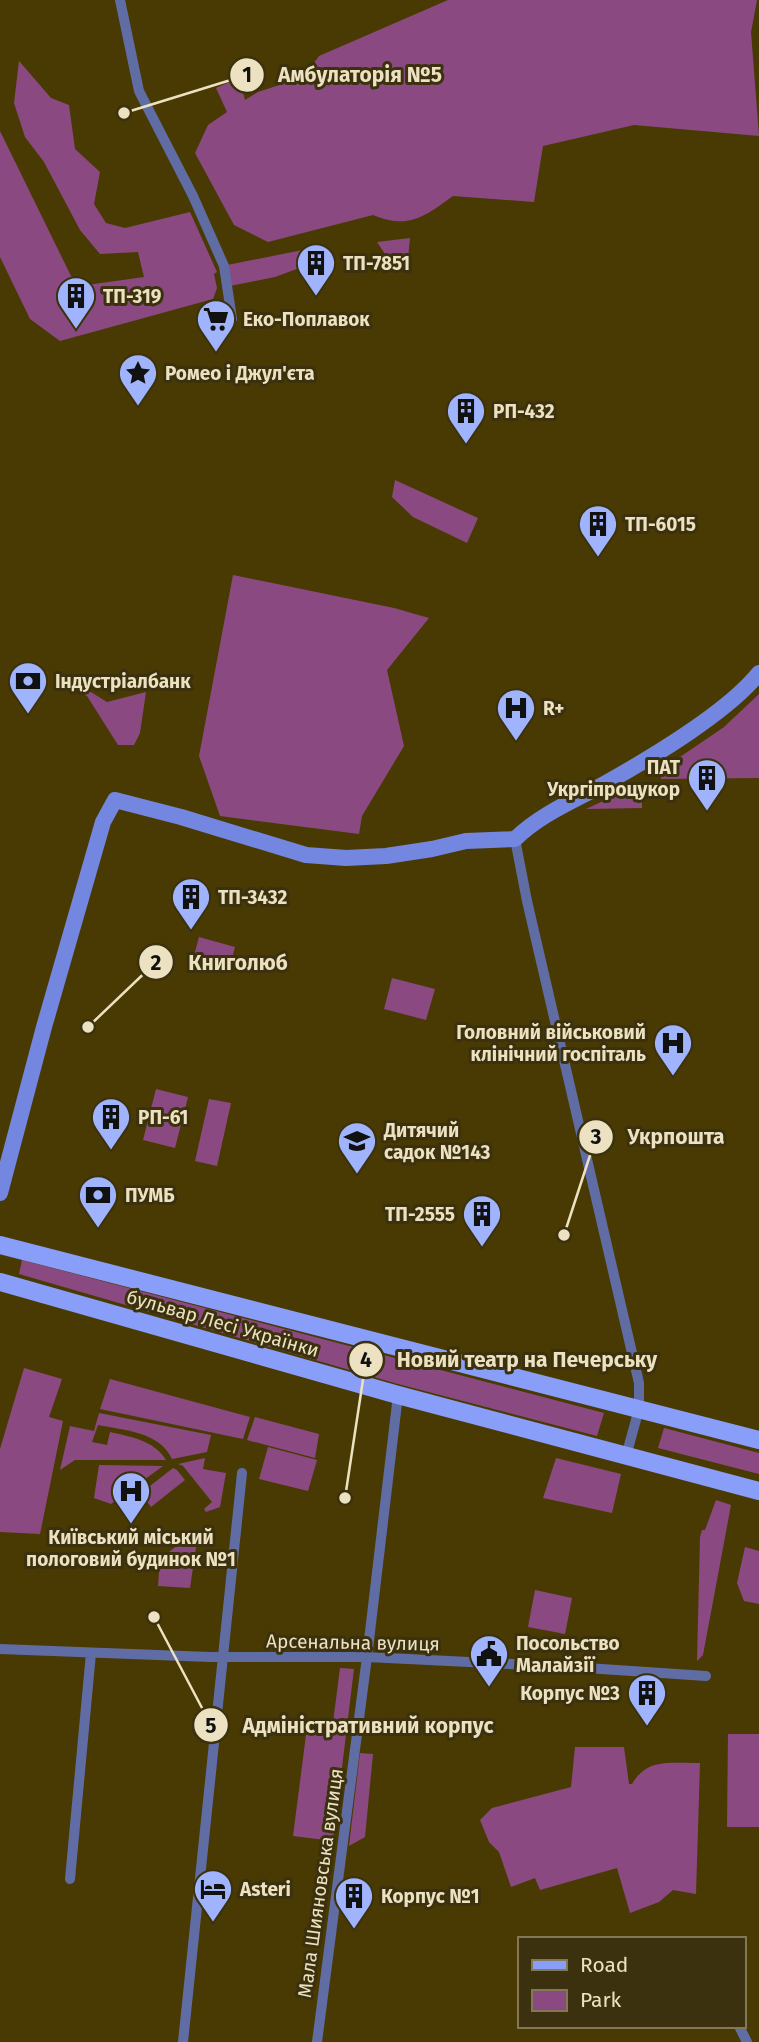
<svg xmlns="http://www.w3.org/2000/svg" width="759" height="2042" font-family="'Fira Sans',sans-serif">
	<rect width="100%" height="100%" fill="#493a03"/>
	<path fill="#8a4a81" d="M448,0H757L751,32L759,136L634,125L543,146L534,202L453,196C425,216 409,230 373,215L268,242L234,225L195,153L208,125L227,112L216,88L239,78L245,100L258,92L304,77L319,56Z
		M19,61L51,98L69,105L75,149L100,172L94,204L106,223L125,228L190,212L217,272L214,274L217,288L213,299L60,341L30,319L0,257V131L71,276L87,285L144,277L138,252L100,254L80,230L44,162L25,137L14,103Z
		M410,238L407,268L397,272L377,242Z
		M323,246L321,260L275,277L230,286L227,265Z
		M395,480L478,518L467,543L413,517L392,497Z
		M233,575L394,608L429,618L387,670L404,746L362,816L359,834L220,816L199,756Z
		M78,684L107,702L146,692L140,733L134,745H118L87,696L80,693Z
		M759,694V778L661,779V770L724,727Z
		M642,783V808L586,809Z
		M199,937L235,947L228,973L192,963Z
		M392,978L435,989L426,1020L384,1009Z
		M156,1089L188,1097L175,1148L143,1140Z
		M209,1099L231,1103L217,1166L195,1161Z
		M22,1260L604,1413L597,1436L398,1384L19,1274Z
		M24,1368L62,1379L49,1417L63,1421L40,1534L0,1532V1449Z
		M110,1379L250,1417L243,1439L100,1409Z
		M99,1413L211,1435L207,1452L172,1459C160,1432 124,1430 98,1425L92,1442L107,1445L110,1432C131,1437 154,1440 166,1460H75L60,1470L70,1426L94,1431Z
		M255,1417L319,1434L315,1458L247,1440Z
		M664,1428L759,1453V1474L658,1448Z
		M268,1447L317,1460L308,1491L259,1479Z
		M205,1458L203,1469L226,1473L220,1507L206,1512L204,1509L212,1502L183,1466L178,1464Z
		M556,1458L621,1474L612,1513L543,1498Z
		M99,1465L163,1466L111,1504L94,1498Z
		M173,1468L177,1470L185,1480L151,1507L141,1493Z
		M716,1500L731,1505L703,1655L697,1661L700,1537L702,1530H705Z
		M193,1533L198,1534L190,1588L158,1586L160,1559Z
		M745,1547L759,1551V1604L744,1601L737,1583Z
		M535,1590L572,1598L565,1634L528,1627Z
		M340,1668L354,1669L333,1841L293,1836L307,1727L332,1730Z
		M728,1734H759V1827H727Z
		M575,1747H624L629,1784H632C648,1757 672,1764 700,1763L696,1894L673,1890L659,1902L630,1913L617,1868L540,1890L535,1878L511,1887L499,1852L489,1842L480,1820L492,1808L571,1787Z
		M360,1753L373,1754L365,1837L349,1846Z"/>
	<g fill="none" stroke-linecap="round" stroke-linejoin="round">
		<path stroke="#606da5" stroke-width="10" d="M120,0L139,91L193,196L224,266L232,319
			M515,839L527,901L639,1383V1409L626,1456
			M0,1649L210,1657H367L572,1667L706,1676
			M70,1879L91,1653
			M739,2026L747,2042
			M183,2042L242,1473
			M317,2042L367,1657L398,1395"/>
		<path stroke="#7387e0" stroke-width="16" d="M0,1193L44,1027L103,822L115,800L181,817L306,855L346,858L386,856L432,849L466,841L515,839C542,813 574,801 606,783C652,757 727,713 759,673"/>
		<path stroke="#899ef8" stroke-width="18" d="M0,1245L759,1440
			M0,1282L398,1395L759,1491"/>
	</g>
	<defs>
		<g id="building-pin" transform="scale(2.0125)"><path d="M0 17L-7.5 6A9.5 9.5 0 1 1 7.5 6Z" fill="#a0b3fd" stroke="#3b310e"/><path d="M-4-6H4V6H1V3H-1V6H-4ZM-2.5-4.3h1.7v1.8h-1.7ZM.8-4.3h1.7v1.8H.8ZM-2.5-1h1.7V.8h-1.7ZM.8-1h1.7V.8H.8Z" fill="#111"/></g>
		<g id="supermarket-pin" transform="scale(2.0125)"><path d="M0 17L-7.5 6A9.5 9.5 0 1 1 7.5 6Z" fill="#a0b3fd" stroke="#3b310e"/><path d="M-6-5.5h2.5l.6 2H6L4.5 2H-2.5L-4.4-4H-6ZM-1.5 3.2a1.3 1.3 0 1 0 .1 0ZM3 3.2a1.3 1.3 0 1 0 .1 0Z" fill="#111"/></g>
		<g id="sight-pin" transform="scale(2.0125)"><path d="M0 17L-7.5 6A9.5 9.5 0 1 1 7.5 6Z" fill="#a0b3fd" stroke="#3b310e"/><path d="M0-6L1.8-2.2L6-1.7L2.9 1.2L3.7 5.4L0 3.3L-3.7 5.4L-2.9 1.2L-6-1.7L-1.8-2.2Z" fill="#111"/></g>
		<g id="bank-pin" transform="scale(2.0125)"><path d="M0 17L-7.5 6A9.5 9.5 0 1 1 7.5 6Z" fill="#a0b3fd" stroke="#3b310e"/><path d="M-6-4H6V4H-6ZM0-2.3a2.3 2.3 0 1 0 0 4.6a2.3 2.3 0 1 0 0-4.6Z" fill="#111"/></g>
		<g id="hospital-pin" transform="scale(2.0125)"><path d="M0 17L-7.5 6A9.5 9.5 0 1 1 7.5 6Z" fill="#a0b3fd" stroke="#3b310e"/><path d="M-5-5h3v3.5h4V-5h3V5h-3V1.5h-4V5h-3Z" fill="#111"/></g>
		<g id="school-pin" transform="scale(2.0125)"><path d="M0 17L-7.5 6A9.5 9.5 0 1 1 7.5 6Z" fill="#a0b3fd" stroke="#3b310e"/><path d="M0-5L7-2L0 1L-7-2ZM-4 1L0 2.5L4 1V4Q0 6-4 4Z" fill="#111"/></g>
		<g id="civic-pin" transform="scale(2.0125)"><path d="M0 17L-7.5 6A9.5 9.5 0 1 1 7.5 6Z" fill="#a0b3fd" stroke="#3b310e"/><path d="M-.6-6.5H3V-4.5H.6V-3L4-1V1h2V6H-6V1h2V-1L-.6-3ZM-1.2 2.5V6h2.4V2.5Z" fill="#111"/></g>
		<g id="hotel-pin" transform="scale(2.0125)"><path d="M0 17L-7.5 6A9.5 9.5 0 1 1 7.5 6Z" fill="#a0b3fd" stroke="#3b310e"/><path d="M-6-4.5h1.5V1H6V5H4.5V3h-9V5H-6ZM-4 0a1.8 1.8 0 1 1 3.6 0ZM.5 0V-2.5h3Q6-2.5 6 0Z" fill="#111"/></g>
	</defs>
	<g fill-rule="evenodd">
		<use href="#building-pin" x="316" y="263"/>
		<use href="#building-pin" x="76" y="296"/>
		<use href="#supermarket-pin" x="216" y="319"/>
		<use href="#sight-pin" x="138" y="373"/>
		<use href="#building-pin" x="466" y="411"/>
		<use href="#building-pin" x="598" y="524"/>
		<use href="#bank-pin" x="28" y="681"/>
		<use href="#hospital-pin" x="516" y="708"/>
		<use href="#building-pin" x="707" y="778"/>
		<use href="#building-pin" x="191" y="897"/>
		<use href="#hospital-pin" x="673" y="1043"/>
		<use href="#building-pin" x="111" y="1117"/>
		<use href="#school-pin" x="357" y="1141"/>
		<use href="#bank-pin" x="98" y="1195"/>
		<use href="#building-pin" x="482" y="1214"/>
		<use href="#hospital-pin" x="131" y="1491"/>
		<use href="#civic-pin" x="489" y="1654"/>
		<use href="#building-pin" x="647" y="1693"/>
		<use href="#hotel-pin" x="213" y="1889"/>
		<use href="#building-pin" x="354" y="1896"/>
	</g>
	<g text-anchor="middle" stroke-width="6" stroke-linejoin="round" paint-order="stroke">
		<g font-size="19" font-weight="bold" fill="#ece2c2" stroke="#3b310e" text-anchor="start">
			<text x="343" y="270">ТП-7851</text>
			<text x="103" y="303">ТП-319</text>
			<text x="243" y="326">Еко-Поплавок</text>
			<text x="165" y="380">Ромео і Джул'єта</text>
			<text x="493" y="418">РП-432</text>
			<text x="625" y="531">ТП-6015</text>
			<text x="55" y="688">Індустріалбанк</text>
			<text x="543" y="715">R+</text>
			<text x="680" y="774" text-anchor="end">ПАТ<tspan x="680" dy="22">Укргіпроцукор</tspan></text>
			<text x="218" y="904">ТП-3432</text>
			<text x="646" y="1039" text-anchor="end">Головний військовий<tspan x="646" dy="22">клінічний госпіталь</tspan></text>
			<text x="138" y="1124">РП-61</text>
			<text x="384" y="1137">Дитячий<tspan x="384" dy="22">садок №143</tspan></text>
			<text x="125" y="1202">ПУМБ</text>
			<text x="455" y="1221" text-anchor="end">ТП-2555</text>
			<text x="131" y="1544" text-anchor="middle">Київський міський<tspan x="131" dy="22">пологовий будинок №1</tspan></text>
			<text x="516" y="1650">Посольство<tspan x="516" dy="22">Малайзії</tspan></text>
			<text x="620" y="1700" text-anchor="end">Корпус №3</text>
			<text x="240" y="1896">Asteri</text>
			<text x="381" y="1903">Корпус №1</text>
		</g>
		<g font-size="19" fill="#ece2c2" stroke="#3b310e">
			<text transform="translate(223 1323) rotate(16)" y="7">бульвар Лесі Українки</text>
			<text transform="translate(353 1642) rotate(1)" y="7">Арсенальна вулиця</text>
			<text transform="translate(320 1883) rotate(-82)" y="7">Мала Шияновська вулиця</text>
		</g>
	</g>
	<path fill="none" stroke="#ece2c2" stroke-width="2.5" d="M124 113L247 75M88 1027L156 962M564 1235L596 1137M345 1498L366 1360M154 1617L211 1725"/>
	<g fill="#ece2c2" stroke="#3b310e" stroke-width="2.5">
		<circle cx="124" cy="113" r="7"/>
		<circle cx="88" cy="1027" r="7"/>
		<circle cx="564" cy="1235" r="7"/>
		<circle cx="345" cy="1498" r="7"/>
		<circle cx="154" cy="1617" r="7"/>
		<circle cx="247" cy="75" r="18"/>
		<circle cx="156" cy="962" r="18"/>
		<circle cx="596" cy="1137" r="18"/>
		<circle cx="366" cy="1360" r="18"/>
		<circle cx="211" cy="1725" r="18"/>
	</g>
	<g font-size="21" text-anchor="middle" font-weight="bold" fill="#111">
		<text x="247" y="82">1</text>
		<text x="156" y="970">2</text>
		<text x="596" y="1144">3</text>
		<text x="366" y="1367">4</text>
		<text x="211" y="1733">5</text>
	</g>
	<g font-size="21" text-anchor="middle" font-weight="bold" fill="#ece2c2" stroke="#3b310e" stroke-width="6" stroke-linejoin="round" paint-order="stroke">
		<text x="360" y="82">Амбулаторія №5</text>
		<text x="238" y="970">Книголюб</text>
		<text x="676" y="1144">Укрпошта</text>
		<text x="527" y="1367">Новий театр на Печерську</text>
		<text x="368" y="1733">Адміністративний корпус</text>
	</g>
	<rect x="518" y="1937" width="228" height="91" fill="#3b310e" stroke="#827856" stroke-width="2"/>
	<rect x="532" y="1960" width="35" height="10" fill="#899ef8" stroke="#827856" stroke-width="2"/>
	<text x="580" y="1972" font-size="21" fill="#ece2c2">Road</text>
	<rect x="532" y="1990" width="35" height="21" fill="#8a4a81" stroke="#827856" stroke-width="2"/>
	<text x="580" y="2007" font-size="21" fill="#ece2c2">Park</text>
</svg>
